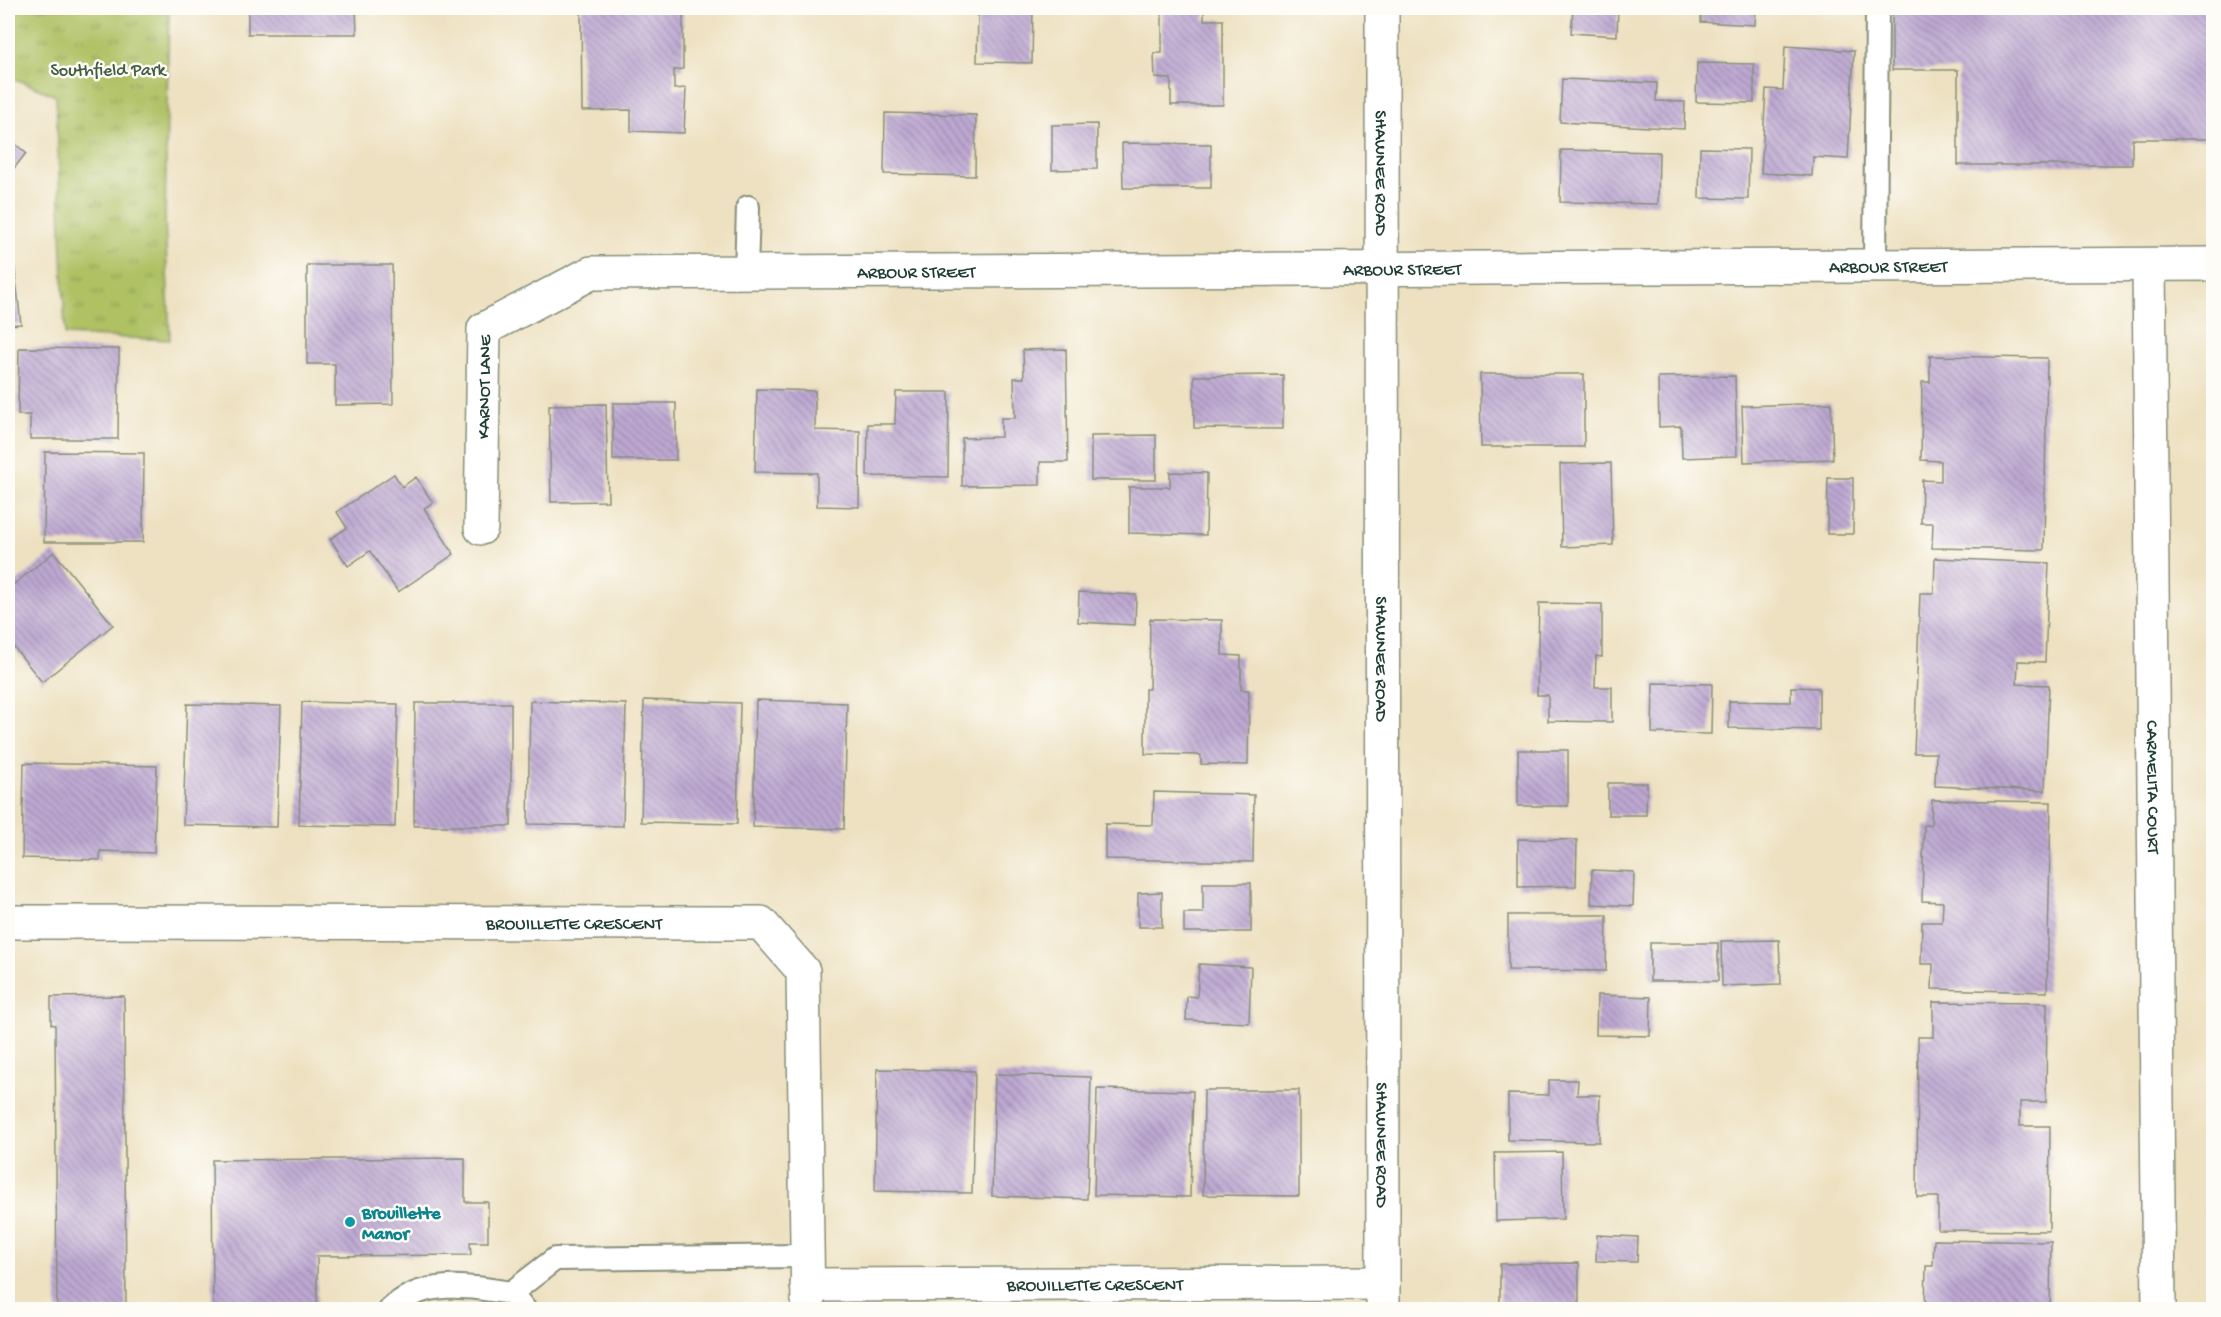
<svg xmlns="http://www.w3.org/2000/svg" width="2221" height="1317" font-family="'Gochi Hand',sans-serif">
	<defs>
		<pattern id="park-tufts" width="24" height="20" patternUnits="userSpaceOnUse" patternTransform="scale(1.5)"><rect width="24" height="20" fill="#afc164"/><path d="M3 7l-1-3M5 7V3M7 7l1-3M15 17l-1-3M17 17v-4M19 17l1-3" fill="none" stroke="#8e9e53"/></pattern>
		<pattern id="building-back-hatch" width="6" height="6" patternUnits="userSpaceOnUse" patternTransform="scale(1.5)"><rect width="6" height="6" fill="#bea8d2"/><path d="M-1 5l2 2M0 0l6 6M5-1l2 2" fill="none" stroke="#9a8aab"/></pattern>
	</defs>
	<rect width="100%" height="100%" fill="#fdfcf7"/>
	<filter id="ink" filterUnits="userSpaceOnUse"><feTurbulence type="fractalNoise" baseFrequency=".0167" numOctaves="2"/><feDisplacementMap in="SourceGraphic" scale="12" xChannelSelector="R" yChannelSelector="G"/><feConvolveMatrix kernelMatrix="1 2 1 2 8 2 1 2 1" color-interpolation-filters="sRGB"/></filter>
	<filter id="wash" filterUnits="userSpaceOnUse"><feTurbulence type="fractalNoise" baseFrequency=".008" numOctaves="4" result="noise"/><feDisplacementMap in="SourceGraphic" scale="24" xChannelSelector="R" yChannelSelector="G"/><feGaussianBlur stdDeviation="1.35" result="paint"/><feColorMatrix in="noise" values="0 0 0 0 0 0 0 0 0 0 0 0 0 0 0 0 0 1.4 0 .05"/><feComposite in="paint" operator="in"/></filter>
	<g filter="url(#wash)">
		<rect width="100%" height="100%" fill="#eee1c1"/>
		<path fill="url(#park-tufts)" stroke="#677f4c" stroke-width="1.5" d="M8,8H169L165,218L170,340L65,335L56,96L8,76Z"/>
		<g id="blocks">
			<path fill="url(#building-back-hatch)" d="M248,8H356L357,34H248Z
				M581,8H683V69L674,70V89L686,88L684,133L631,131V110L582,111Z
				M978,8H1033L1032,63L977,62Z
				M1162,8H1204V20H1223V105H1171V79L1155,78L1154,53H1162Z
				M1573,8H1618L1617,36L1571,33Z
				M1701,8H1756L1755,25L1701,22Z
				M1892,8H2214V139H2132V165H1958V70H1892Z
				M1785,46L1854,51L1848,159L1813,157L1812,176L1761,173L1766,89L1783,90Z
				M1697,63L1754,64V103L1696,102Z
				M1562,79L1657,83L1656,101L1685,102L1684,129L1560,122Z
				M885,113L976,115L975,176L884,174Z
				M1097,124V169L1052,170V125Z
				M8,138L26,153L8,176Z
				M1122,143L1211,144V188H1123Z
				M1700,148L1749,149L1748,199L1699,198Z
				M1561,150L1659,152L1658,204L1560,202Z
				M11,237L21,324L8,325V238Z
				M307,265H392L393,404L335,405V364H307Z
				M19,348L119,349L118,439H30V415H18Z
				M1066,349L1068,462H1040V485L962,486V438L1001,437V418H1015L1014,378H1024L1023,350Z
				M1930,356L2047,358L2044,550L1932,548L1933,523H1921L1922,480L1941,481V461L1921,460L1922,382H1930Z
				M1480,374H1584V447H1481Z
				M1283,375V429L1194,428V376Z
				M1735,376L1737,456L1682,458L1681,426L1659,427L1658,377Z
				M757,389L815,391V430L860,431L859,507L817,506V473L755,472Z
				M896,392H949L948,477L867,476L868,424H895Z
				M613,403H676V460H613Z
				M1831,403L1833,459L1744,462L1742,406Z
				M606,404L608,501L551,502L549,405Z
				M1156,435V480H1091V436Z
				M45,452L144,453L143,542H44Z
				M1611,463L1613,545L1562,547L1560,464Z
				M1170,472L1207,473L1206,535L1129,533V487H1170Z
				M394,474L402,487L416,477L433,503L424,508L454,554L398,592L370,551L348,566L330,539L347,528L337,512Z
				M1828,478H1853V534H1827Z
				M54,552L113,625L42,682L8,640V589Z
				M1935,558L2049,563L2045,662L2018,661L2017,684L2049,685L2045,791L1935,786L1936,753H1914L1920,593H1934Z
				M1079,592L1136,595L1135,625L1078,622Z
				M1539,603L1602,604V657L1596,656L1595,687H1612V722L1548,721V695H1537Z
				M1150,619L1222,620V655L1241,656V690H1249L1248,765L1201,764V755L1145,754V689H1149Z
				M1653,683L1712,684L1711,734L1652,733Z
				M1791,687L1819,688V730L1729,728V701L1791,702Z
				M644,700L740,703L737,824L641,822Z
				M756,700L847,703L844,829L753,827Z
				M530,701L626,704L623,826L528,824Z
				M302,702L398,704L395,827L299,825Z
				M415,703H511V826H414Z
				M187,704L281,706L277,827L183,825Z
				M1518,750H1568V806H1518Z
				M24,763L157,766L154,853L100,851V860L22,858Z
				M1608,783H1647L1646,815H1608Z
				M1154,792L1254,795L1253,862L1105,859V824L1153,825Z
				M1932,800L2051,802L2047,992L1932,989L1933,964H1921L1922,922H1942L1943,902L1922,901L1924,825H1931Z
				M1518,839L1577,840L1576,886L1518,887Z
				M1592,870L1634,872L1633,906L1591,904Z
				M1203,883H1251V932H1184V913H1203Z
				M1162,892V927H1138V893Z
				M1508,915H1607L1606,971L1508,970Z
				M1779,940L1781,984L1722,986L1721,941Z
				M1650,943H1718V981H1650Z
				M1199,964L1251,967L1249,1023L1186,1020L1187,996L1197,997Z
				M1597,995L1651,997L1650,1036L1596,1035Z
				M124,996L126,1310H57L55,1025L51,1024V997Z
				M1933,1002L2047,1003L2046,1102H2020V1126H2050L2049,1231L1938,1230V1197H1917L1918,1037H1933Z
				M877,1069L975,1071L972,1193L875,1191Z
				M995,1074L1091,1077L1087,1199L992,1196Z
				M1549,1080H1578L1577,1095H1600L1599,1142L1508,1140V1094L1549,1095Z
				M1097,1089L1193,1091L1190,1197L1094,1195Z
				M1204,1090H1299V1196L1203,1195Z
				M1562,1152L1563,1219L1496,1221L1495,1153Z
				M465,1158V1202H488V1242H470L471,1255L317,1256V1310H213L212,1160Z
				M1597,1235L1638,1237L1637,1262L1596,1261Z
				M1934,1240L2051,1242L2050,1310H1925L1926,1266H1933Z
				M1579,1263V1310H1500V1264Z"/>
		</g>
	</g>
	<g filter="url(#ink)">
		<use href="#blocks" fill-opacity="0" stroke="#868f7a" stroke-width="1.5"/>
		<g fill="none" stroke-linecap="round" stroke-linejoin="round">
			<g stroke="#868f7a" stroke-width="26">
				<path id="lane" d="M1875,266L1877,8
					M746,273L748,207
					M511,1293L555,1259L807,1256
					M390,1310C421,1278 471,1286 511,1293L525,1310"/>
			</g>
			<g stroke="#868f7a" stroke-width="36">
				<g id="street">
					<path id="s1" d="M1382,8L1383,1310"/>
					<path id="s2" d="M2149,265L2159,1310"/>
					<path id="s3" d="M481,528L484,329L591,273L2214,264"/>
					<path id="s4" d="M8,922L761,923L803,971L808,1310"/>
					<path id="s5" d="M807,1285L1383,1283"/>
				</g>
			</g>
			<use href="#lane" stroke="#fff" stroke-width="22"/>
			<use href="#street" stroke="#fff" stroke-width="33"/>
		</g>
	</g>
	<circle fill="#0f9aa8" stroke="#fdfcf7" stroke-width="2" cx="350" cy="1222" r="6"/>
	<g text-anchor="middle" stroke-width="5" stroke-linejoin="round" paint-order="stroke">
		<g font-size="18" fill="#435e40" stroke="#fdfcf7">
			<text x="108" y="75">Southfield Park</text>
		</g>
		<g font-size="18" fill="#1f3d34" stroke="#fdfcf7">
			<text dy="6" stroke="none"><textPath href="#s1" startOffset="165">SHAWNEE ROAD</textPath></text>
			<text dy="6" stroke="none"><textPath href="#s3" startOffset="1617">ARBOUR STREET</textPath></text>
			<text dy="6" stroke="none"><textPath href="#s3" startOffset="1131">ARBOUR STREET</textPath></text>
			<text dy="6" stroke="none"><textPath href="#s3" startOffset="645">ARBOUR STREET</textPath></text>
			<text dy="6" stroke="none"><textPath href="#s3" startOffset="141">KARNOT LANE</textPath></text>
			<text dy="6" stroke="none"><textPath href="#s1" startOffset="651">SHAWNEE ROAD</textPath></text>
			<text dy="6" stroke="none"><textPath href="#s2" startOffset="522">CARMELITA COURT</textPath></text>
			<text dy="6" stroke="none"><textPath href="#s4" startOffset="566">BROUILLETTE CRESCENT</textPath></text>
			<text dy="6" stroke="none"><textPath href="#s1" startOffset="1137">SHAWNEE ROAD</textPath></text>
			<text dy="6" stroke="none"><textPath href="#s5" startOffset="288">BROUILLETTE CRESCENT</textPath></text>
		</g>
		<g font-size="18" font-weight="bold" fill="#0d838f" stroke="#fdfcf7" text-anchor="start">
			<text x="362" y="1218">Brouillette<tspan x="362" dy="21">Manor</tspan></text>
		</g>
	</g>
	<rect width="2221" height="1317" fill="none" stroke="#fdfcf7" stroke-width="30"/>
</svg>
